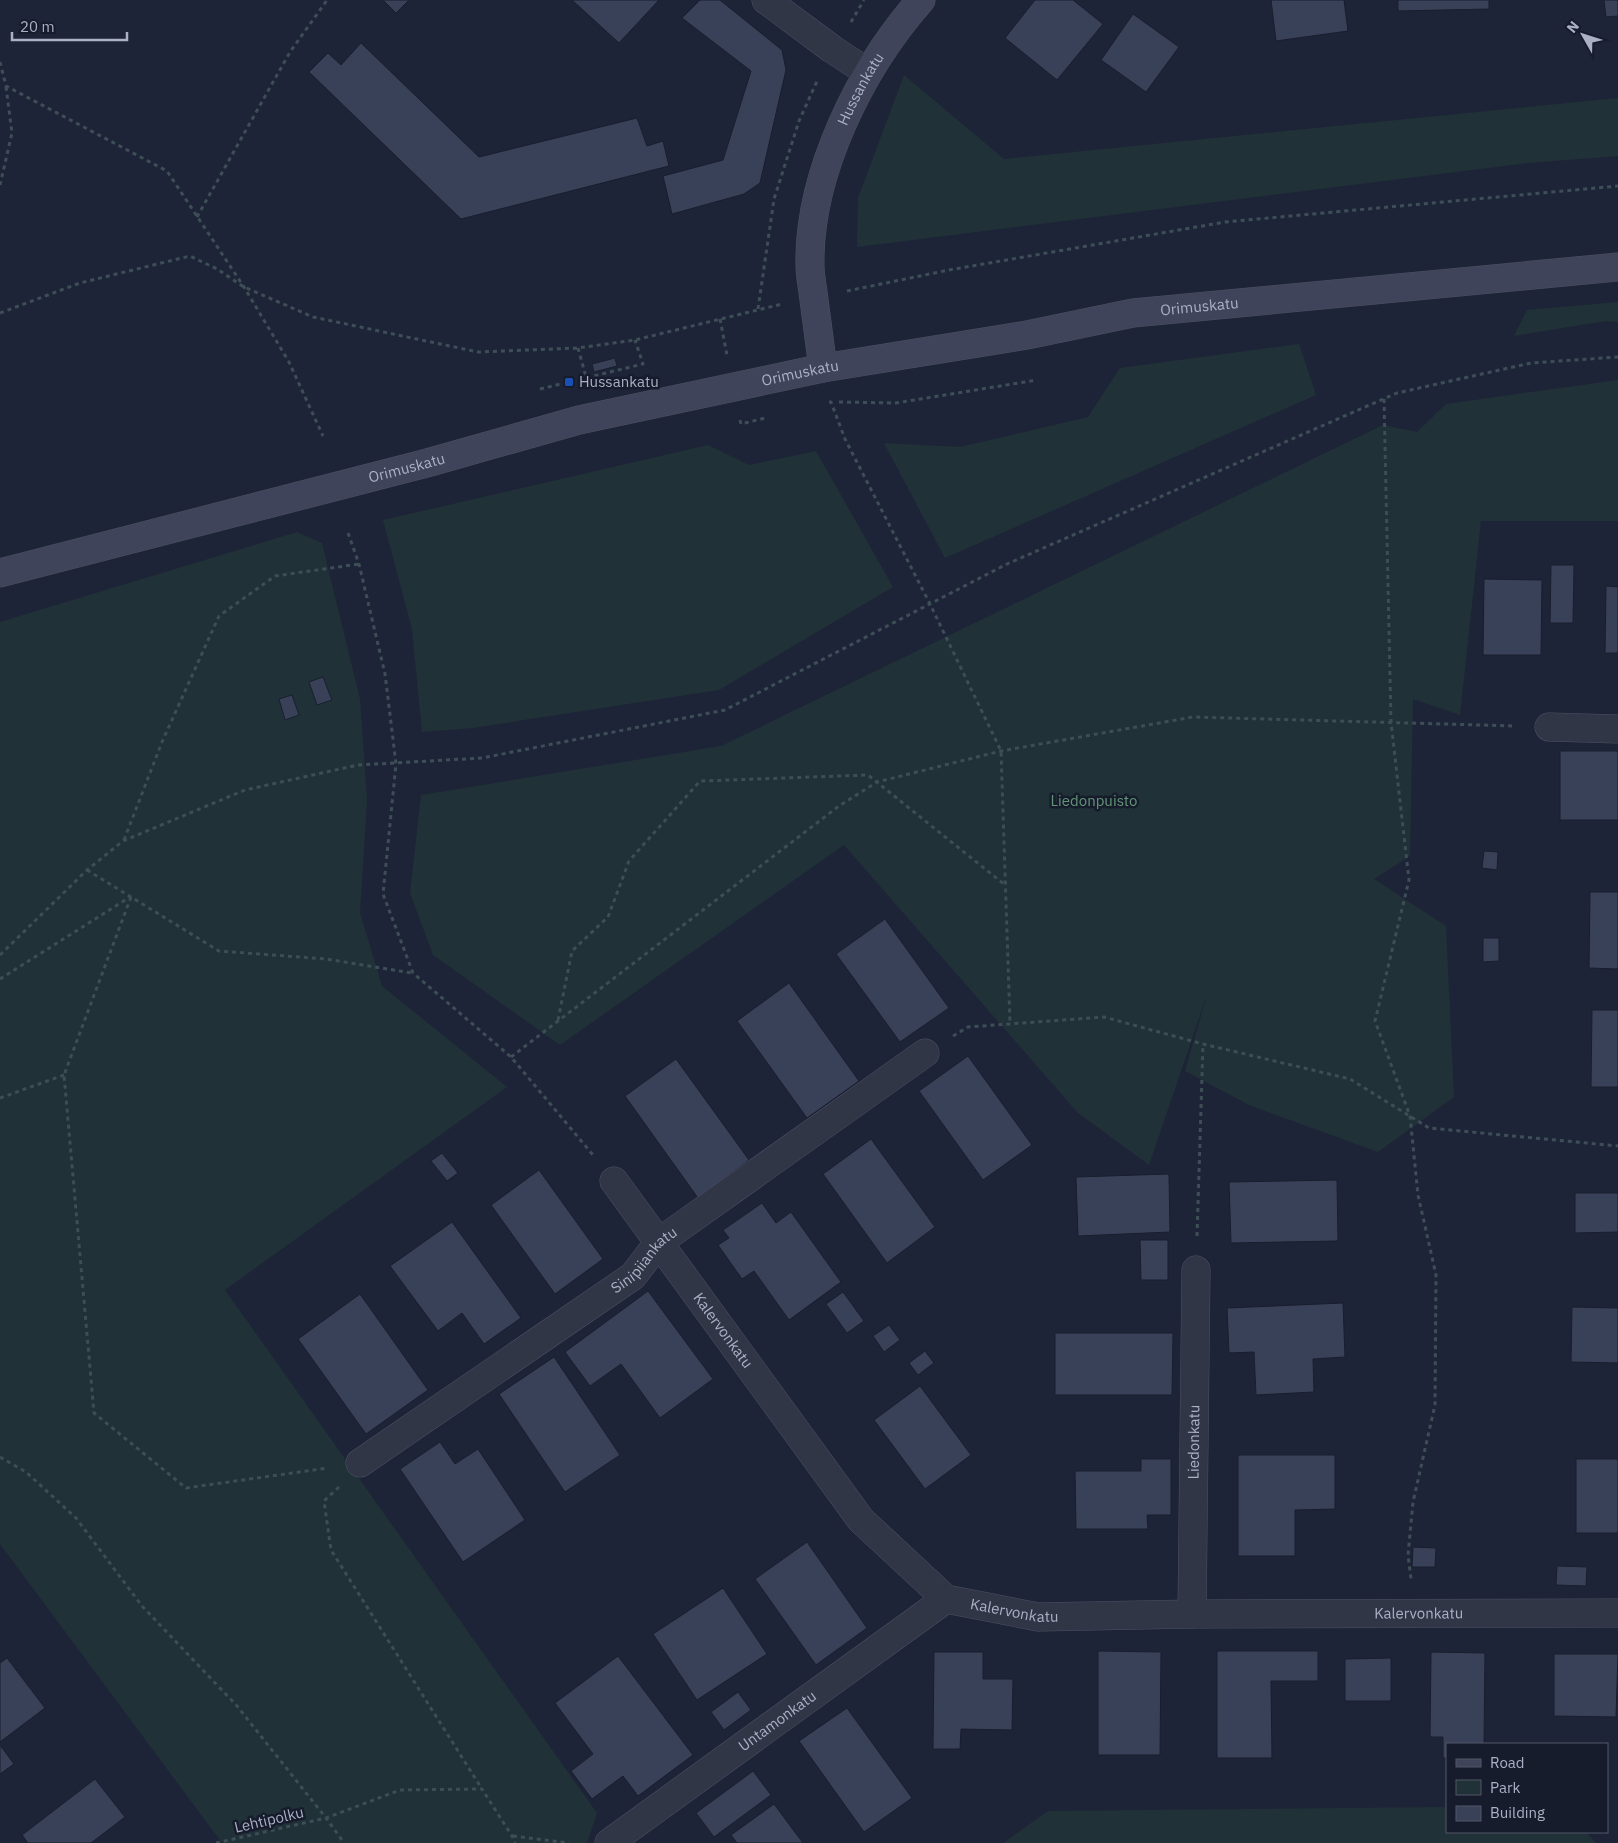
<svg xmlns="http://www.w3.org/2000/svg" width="1618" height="1843" font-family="'IBM Plex Sans',sans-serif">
	<rect width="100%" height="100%" fill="#1e2437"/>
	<path fill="#203138" d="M904,75L1004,159L1618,98V156L1528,163L857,247L858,198Z
		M1618,302V322L1606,321L1514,336L1527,310Z
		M1299,344L1316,395L945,558L884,443L960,447L1088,417L1120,368Z
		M1618,380V521H1481L1460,715L1413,699L1410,856L1374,879L1446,926L1454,1097L1378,1152L1249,1105L1185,1071L1207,995L1149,1165L1078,1113L844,845L560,1045L433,955L410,893L421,795L721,746L1383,425L1417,432L1446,404Z
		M708,445L749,465L816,451L893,587L719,690L473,728L422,732L412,629L383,520Z
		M297,532L322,543L360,699L367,799L360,913L382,986L507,1087L225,1290L597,1813L587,1843H222L0,1544V622Z
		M1447,1807V1832H1586L1596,1843H1003L1048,1811Z"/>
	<path fill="#394158" stroke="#191e2e" d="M383,0H409L396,13Z
		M572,0H659L619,43Z
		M700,0H720L782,50L786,70L760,183L744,194L672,214L663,176L723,160L751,71L682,18Z
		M1035,0H1073L1103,24L1057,80L1005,38Z
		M1271,0H1344L1348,31L1276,41Z
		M1398,0H1489V9L1398,11Z
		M1604,0H1618V16L1606,17Z
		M1133,14L1179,47L1146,92L1101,60Z
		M361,43L479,157L637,118L647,146L663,141L669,166L461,219L309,72L328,53L341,65Z
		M615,358L617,366L594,372L592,364Z
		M1551,565H1574L1573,623H1550Z
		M1484,579L1542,580L1541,655H1483Z
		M1606,586L1618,587V653H1605Z
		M323,677L332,700L317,705L309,682Z
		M292,695L299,715L285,720L279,699Z
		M1560,751H1618V820H1560Z
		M1484,851L1498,852L1497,870L1482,868Z
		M1590,892H1618V969L1589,968Z
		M885,919L949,1008L900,1042L836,954Z
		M1483,938H1499V961L1483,962Z
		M789,983L859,1081L807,1118L737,1021Z
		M1592,1010H1618V1087H1591Z
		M968,1056L1032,1145L983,1180L919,1091Z
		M676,1059L749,1160L698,1198L625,1096Z
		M871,1139L935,1227L887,1263L823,1174Z
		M442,1153L458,1173L447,1181L431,1161Z
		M539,1170L603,1259L555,1294L491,1205Z
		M1169,1174L1170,1232L1078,1236L1076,1177Z
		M1337,1180L1338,1241L1231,1243L1229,1182Z
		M1575,1193H1618V1232L1575,1233Z
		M762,1203L776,1223L791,1212L841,1282L789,1320L754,1271L742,1279L718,1245L729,1238L723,1230Z
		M452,1222L521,1318L484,1344L462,1313L438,1331L390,1266Z
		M1140,1240H1168V1280H1141Z
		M648,1291L713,1379L660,1418L621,1364L590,1386L565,1352Z
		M843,1292L864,1321L847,1333L826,1304Z
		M360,1294L428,1390L366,1434L298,1339Z
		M1343,1303L1345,1357L1313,1359L1314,1392L1256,1395L1254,1352L1229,1353L1227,1308Z
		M1572,1307L1618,1308V1363L1571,1362Z
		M889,1325L900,1340L884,1352L873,1336Z
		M1055,1333H1173L1172,1395H1055Z
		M925,1351L934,1363L918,1375L909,1363Z
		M554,1357L620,1455L565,1492L499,1394Z
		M920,1386L971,1455L925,1489L874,1420Z
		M440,1442L455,1464L478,1449L525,1520L463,1562L400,1469Z
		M1238,1455H1335V1509L1295,1510V1556H1238Z
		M1141,1459H1171V1515H1147L1148,1529H1076L1075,1471H1141Z
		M1576,1459H1618V1533H1576Z
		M807,1542L867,1628L816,1665L755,1579Z
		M1413,1547L1436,1548L1435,1567H1412Z
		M1557,1566L1587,1567L1586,1586L1556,1585Z
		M723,1588L767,1654L697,1700L653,1634Z
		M1098,1651L1161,1652L1160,1755H1098Z
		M1217,1651H1318V1681H1271L1272,1758H1217Z
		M934,1652H983V1679H1013L1012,1730L961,1729L960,1749H933Z
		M1431,1652L1485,1653L1484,1744H1447V1758H1443V1737H1430Z
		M1554,1654H1618L1616,1717L1554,1716Z
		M618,1656L693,1755L638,1796L623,1776L592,1799L571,1771L593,1754L555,1703Z
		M7,1658L45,1708L0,1742V1663Z
		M1391,1658V1701H1345V1659Z
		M738,1692L751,1710L724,1730L711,1712Z
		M847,1708L912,1798L864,1832L799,1741Z
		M0,1745L14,1764L0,1774Z
		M753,1771L771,1795L714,1837L696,1813Z
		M95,1779L125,1817L91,1843H28L22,1835Z
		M774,1804L803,1843H737L731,1835Z"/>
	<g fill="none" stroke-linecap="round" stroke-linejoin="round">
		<g stroke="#4c5163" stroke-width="29">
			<g id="street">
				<path d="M766,0L832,49L867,72"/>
				<path d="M1549,727L1618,729"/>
				<path id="s1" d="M614,1181L861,1520L946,1599L1038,1617L1192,1614L1618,1613"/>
				<path id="s2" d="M360,1463L633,1276L659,1242L925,1053"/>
				<path id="s3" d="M1192,1614L1196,1270"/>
				<path id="s4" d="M609,1843L946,1599"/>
			</g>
		</g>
		<g stroke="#4c5163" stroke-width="29">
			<g id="secondary">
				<path id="s5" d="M823,368C820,345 817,323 814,300C813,289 810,277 810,266C808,174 861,68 921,0"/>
				<path id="s6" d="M0,573L427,463L579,420L823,368L1027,335L1133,313L1618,267"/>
			</g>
		</g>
		<path stroke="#3d4e56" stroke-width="3" stroke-dasharray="4 4" stroke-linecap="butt" d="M851,22L864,0
			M0,62L6,86L167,171L244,287L289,362L323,436
			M0,185L12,133L6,87
			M197,217L290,52L327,0
			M847,291L949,270L1225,222L1618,186
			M758,309L774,199L799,121L818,79
			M0,313L80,283L190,256L217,269L244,287L313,317L478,352L578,348L635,340L782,304
			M720,319L727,355
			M578,348L586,377
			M540,389L643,364L635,340
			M1384,399L1391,722L1409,880L1375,1021L1410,1116L1418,1195L1436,1275L1435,1405L1413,1502L1408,1555L1411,1579
			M829,402H831L845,439L930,604L1001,751L1010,1023
			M839,402L896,403L1037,380
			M740,420L741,424L765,418
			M348,533L359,564L385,674L396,764L383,894L413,973L511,1057L593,1155
			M124,840L162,742L219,616L275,576L359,564
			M87,870L219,951L326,959L412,973
			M131,897L64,1075L94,1413L186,1488L328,1468
			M0,955L87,870L123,841L245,790L358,765L482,758L725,710L1007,564L1397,393L1531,363L1618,357
			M0,979L130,897
			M558,1020L572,951L608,917L629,861L700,781L868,775L1005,885
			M953,1036L968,1027L1104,1017L1203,1044L1350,1079L1429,1128L1618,1146
			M511,1057L839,806L877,782L1001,751L1193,717L1516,726
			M0,1098L64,1075
			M1197,1236L1203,1044
			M0,1457L26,1472L76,1518L142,1606L237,1706L326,1818L344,1843
			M339,1487L324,1501L331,1550L482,1789
			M513,1836L569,1843
			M216,1843L326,1818L400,1790L482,1789L512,1836L515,1843"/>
		<use href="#street" stroke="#313647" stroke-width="28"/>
		<use href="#secondary" stroke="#3f445b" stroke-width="28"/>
	</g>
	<rect fill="#1a4fb4" stroke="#171c2c" stroke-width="2" x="564" y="377" width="10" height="10" rx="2.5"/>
	<g text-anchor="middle" stroke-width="5" stroke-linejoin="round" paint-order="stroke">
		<g font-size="15" fill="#abb0c5" stroke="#171c2c">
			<text dy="5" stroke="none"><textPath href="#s5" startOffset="289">Hussankatu</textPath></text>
			<text dy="5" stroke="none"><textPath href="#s6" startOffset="1230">Orimuskatu</textPath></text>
			<text dy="5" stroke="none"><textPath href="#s6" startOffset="825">Orimuskatu</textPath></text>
			<text dy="5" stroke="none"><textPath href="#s6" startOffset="420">Orimuskatu</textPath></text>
			<text dy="5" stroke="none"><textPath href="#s2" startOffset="350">Sinipiiankatu</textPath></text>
			<text dy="5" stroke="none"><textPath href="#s1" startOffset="185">Kalervonkatu</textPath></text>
			<text dy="5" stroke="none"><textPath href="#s3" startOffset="172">Liedonkatu</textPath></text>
			<text dy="5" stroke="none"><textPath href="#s1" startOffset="605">Kalervonkatu</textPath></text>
			<text dy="5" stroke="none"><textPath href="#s1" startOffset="1010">Kalervonkatu</textPath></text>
			<text dy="5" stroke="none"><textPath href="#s4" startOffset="208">Untamonkatu</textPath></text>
			<text transform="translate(269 1820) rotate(-13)" y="5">Lehtipolku</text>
		</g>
		<g font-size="15" fill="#abb0c5" stroke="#171c2c" text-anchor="start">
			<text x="579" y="387">Hussankatu</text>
		</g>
		<g font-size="15" fill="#629677" stroke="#171c2c">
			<text x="1094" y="806">Liedonpuisto</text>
		</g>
	</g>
	<rect x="1446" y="1743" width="162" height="90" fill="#171c2c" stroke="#525769"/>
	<rect x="1456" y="1759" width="25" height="8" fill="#3f445b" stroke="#525769"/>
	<text x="1490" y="1768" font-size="15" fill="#abb0c5">Road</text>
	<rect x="1456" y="1780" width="25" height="15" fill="#203138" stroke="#525769"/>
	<text x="1490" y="1793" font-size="15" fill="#abb0c5">Park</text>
	<rect x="1456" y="1806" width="25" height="15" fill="#394158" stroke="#525769"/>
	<text x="1490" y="1818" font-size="15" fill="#abb0c5">Building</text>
	<g transform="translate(1583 35) rotate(309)" stroke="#171c2c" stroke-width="4" paint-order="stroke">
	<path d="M0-4L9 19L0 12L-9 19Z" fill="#abb0c5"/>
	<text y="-8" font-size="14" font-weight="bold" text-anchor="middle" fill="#abb0c5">N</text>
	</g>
	<path d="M12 32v8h115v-8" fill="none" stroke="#abb0c5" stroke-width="2.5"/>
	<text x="20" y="32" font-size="15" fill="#abb0c5" stroke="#171c2c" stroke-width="4" paint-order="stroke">20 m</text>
</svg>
